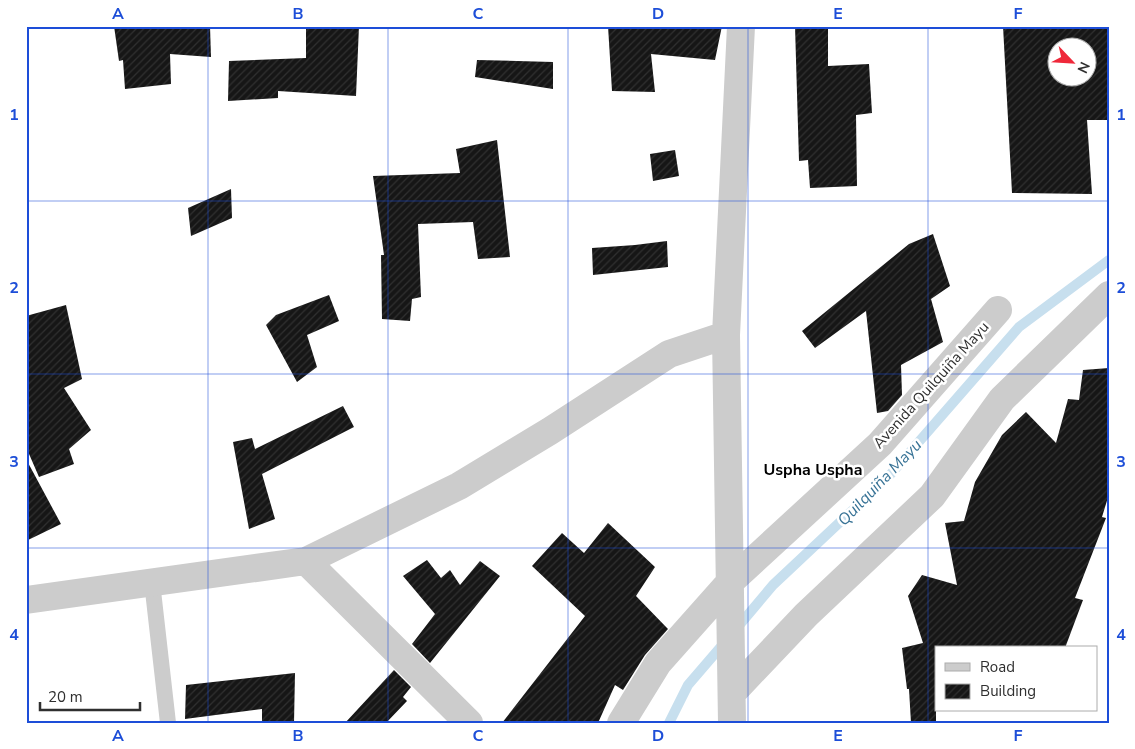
<svg xmlns="http://www.w3.org/2000/svg" width="1135" height="749" font-family="'Nunito Sans',sans-serif">
	<defs>
		<pattern id="building-hatch" width="6" height="6" patternUnits="userSpaceOnUse" patternTransform="scale(1.25)"><rect width="6" height="6" fill="#161616"/><path d="M-1 1l2-2M0 6l6-6M5 7l2-2" fill="none" stroke="#303030"/></pattern>
	</defs>
	<rect width="100%" height="100%" fill="#fff"/>
	<g fill="none" stroke-linecap="round" stroke-linejoin="round">
		<path stroke="#c7dfee" stroke-width="10" d="M736,629L773,585L889,476L1019,327L1109,260
			M669,723L688,685L725,642"/>
	</g>
	<path fill="url(#building-hatch)" fill-rule="evenodd" d="M114,26H210L211,57L170,54L171,84L125,89L123,60L119,61Z
		M306,26H359L356,96L278,91V98L228,101L229,61L306,58Z
		M608,26H722L715,60L651,54L655,92L612,91Z
		M795,26H828V66L869,64L872,113L856,115L857,186L810,188L808,160L799,161Z
		M1003,26H1109V120H1087L1092,194L1012,193ZM1058,48H1088V78H1058Z
		M477,60L553,62V89L475,77Z
		M497,140L510,257L478,259L473,222L418,224L421,297L412,299L410,321L382,319L381,255H384L373,176L460,173L456,149Z
		M675,150L679,176L653,181L650,154Z
		M231,189L232,218L191,236L188,208Z
		M933,234L950,286L931,299L943,342L901,365L902,395L888,411L877,413L866,311L815,348L802,331L909,244Z
		M667,241L668,267L593,275L592,248L635,245Z
		M329,295L339,321L307,335L317,367L297,382L266,325L276,315Z
		M66,305L82,379L64,388L91,430L69,449L74,464L39,477L26,447V316Z
		M1109,368V494L1102,517L1106,518L1075,598L1083,600L1065,648H936V723H911L909,689H907L902,648L923,643L908,596L922,575L957,585L945,523L964,521L975,482L1002,435L1026,412L1056,443L1068,399L1079,400L1083,370Z
		M343,406L354,427L262,474L275,519L249,529L233,442L252,438L255,449Z
		M26,459L61,524L26,541Z
		M608,523L655,567L636,596L668,629L645,655L623,690L615,685L598,723H502L585,616L532,566L562,533L584,553Z
		M427,560L441,578L450,570L460,585L480,561L500,576L430,663L412,644L435,614L403,576Z
		M394,670L411,687L403,697L407,701L386,723H345Z
		M295,673L294,723H262V709L185,719L186,685Z"/>
	<g fill="none" stroke-linecap="round" stroke-linejoin="round">
		<path stroke="#ccc" stroke-width="16" d="M152,582L168,723"/>
		<path stroke="#ccc" stroke-width="28" d="M306,561L469,723
			M26,600L306,561L459,486L550,431L669,354L726,335
			M732,693L806,615L932,496L1002,399L1109,295
			M621,723L658,663L730,582L880,444L998,310
			M732,723L726,335L741,26"/>
	</g>
	<path fill="none" stroke="#1d4ed8" stroke-width="1" stroke-opacity="0.55" d="M208,26V723M388,26V723M568,26V723M748,26V723M928,26V723M26,201H1109M26,374H1109M26,548H1109"/>
	<g text-anchor="middle" stroke-width="5" stroke-linejoin="round" paint-order="stroke">
		<g font-size="15" fill="#2f2f2f" stroke="#fff">
			<text transform="translate(931 385) rotate(-48)" y="5">Avenida Quilquiña Mayu</text>
		</g>
		<g font-size="16" font-weight="bold" fill="#000" stroke="#fff">
			<text x="813" y="475">Uspha Uspha</text>
		</g>
		<g font-size="16" font-style="italic" fill="#387396" stroke="#fff">
			<text transform="translate(879 482) rotate(-46)" y="6">Quilquiña Mayu</text>
		</g>
	</g>
	<rect width="1135" height="749" fill="none" stroke="#ffffff" stroke-width="55"/>
	<rect x="935" y="646" width="162" height="65" fill="#ffffff" stroke="#acacac"/>
	<rect x="945" y="663" width="25" height="8" fill="#cccccc" stroke="#acacac"/>
	<text x="980" y="672" font-size="15" fill="#2f2f2f">Road</text>
	<rect x="945" y="684" width="25" height="15" fill="url(#building-hatch)" stroke="#acacac"/>
	<text x="980" y="696" font-size="15" fill="#2f2f2f">Building</text>
	<g transform="translate(1072 62) rotate(115)"><circle r="24" fill="#ffffff" stroke="#acacac"/>
	<path d="M0-4L9 19L0 12L-9 19Z" fill="#ef283a"/>
	<text y="-8" font-size="14" font-weight="bold" text-anchor="middle" fill="#2f2f2f">N</text>
	</g>
	<path d="M40 702v8h100v-8" fill="none" stroke="#2f2f2f" stroke-width="2.5"/>
	<text x="48" y="702" font-size="15" fill="#2f2f2f" stroke="#ffffff" stroke-width="4" paint-order="stroke">20 m</text>
	<rect x="28" y="28" width="1080" height="694" fill="none" stroke="#1d4ed8" stroke-width="2"/>
	<g font-size="16" text-anchor="middle" font-weight="bold" fill="#1d4ed8">
		<text x="118" y="19">A</text>
		<text x="298" y="19">B</text>
		<text x="478" y="19">C</text>
		<text x="658" y="19">D</text>
		<text x="838" y="19">E</text>
		<text x="1018" y="19">F</text>
		<text x="14" y="120">1</text>
		<text x="1121" y="120">1</text>
		<text x="14" y="293">2</text>
		<text x="1121" y="293">2</text>
		<text x="14" y="467">3</text>
		<text x="1121" y="467">3</text>
		<text x="14" y="640">4</text>
		<text x="1121" y="640">4</text>
		<text x="118" y="741">A</text>
		<text x="298" y="741">B</text>
		<text x="478" y="741">C</text>
		<text x="658" y="741">D</text>
		<text x="838" y="741">E</text>
		<text x="1018" y="741">F</text>
	</g>
</svg>
